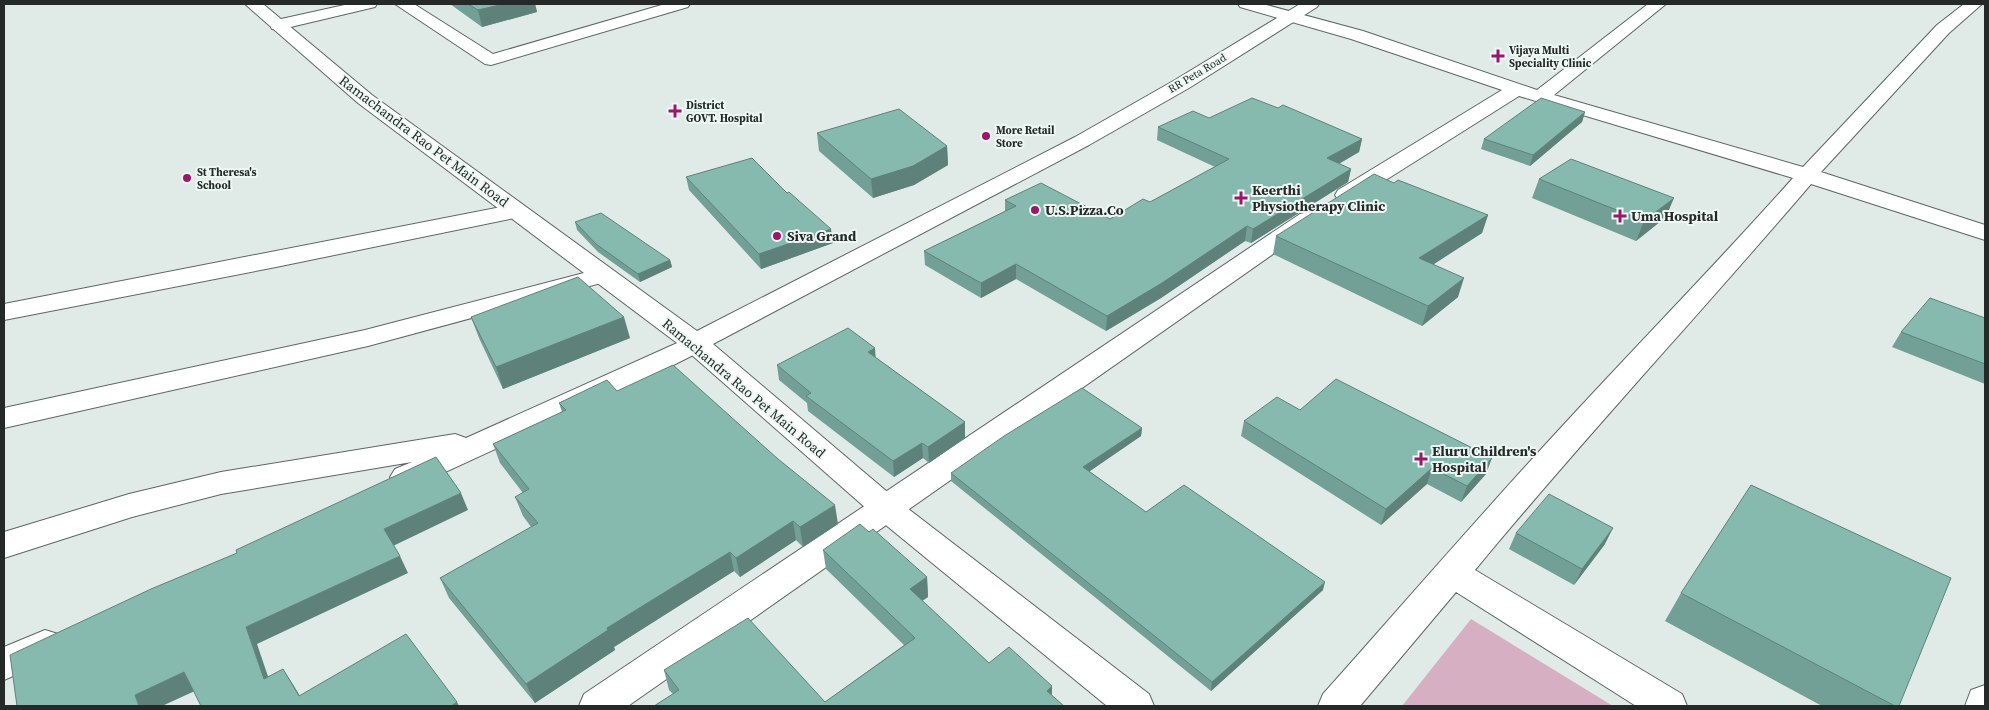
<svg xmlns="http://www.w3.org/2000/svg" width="1989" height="710" font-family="'Source Serif 4',serif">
	<rect width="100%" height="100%" fill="#e0ebe8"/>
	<path fill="#d6afc2" d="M1471,619L1613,706H1402Z"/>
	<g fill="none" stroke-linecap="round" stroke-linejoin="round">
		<g stroke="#5d6664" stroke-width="2">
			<path id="minor" d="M349,4H377L375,7L278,30L272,29L270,25L272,21Z
				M395,4H414L493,54L665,4H690L688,7L491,65L485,64Z
				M1238,4H1263L1363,31L1537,90L1648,4H1666L1554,95L1803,167L1937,25L1964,4H1982L1949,33L1821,172L1985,225V240L1811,184C1700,314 1584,438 1475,570L1682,694L1687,706H1636L1456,592L1360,706H1318L1323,694C1397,611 1469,528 1544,446C1626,356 1712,269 1793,178L1519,96L1354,200L1346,202L1338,200L1335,195L1338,190L1502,90L1351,39L1240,7Z
				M516,204L524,206L527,211L524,216L276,267L4,320V304Z
				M1308,212L1316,214L1320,219L1316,224L628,706H579L584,694L1300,214Z
				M603,268L612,270L615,275L612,280L368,346L4,428V408L365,330Z
				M695,335L705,337L709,343L705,349L628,388L417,485L406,488L395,485L390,477L395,469L412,462L221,494L132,517L4,558V532L129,494L221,472L455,434L466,438Z
				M45,630L58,634L63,645L58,656L4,680V647Z
				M1985,685V706H1965L1971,690Z"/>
		</g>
		<g stroke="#5d6664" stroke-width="2">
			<path id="tertiary" d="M245,4H263L372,95L697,331L1075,137L1175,80L1300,4H1319L1317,7L1189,88L1089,145L713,344L898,501L1149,694L1154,706H1107L876,517L685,349L358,103Z"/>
		</g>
		<use href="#minor" fill="#fff" fill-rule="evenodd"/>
		<use href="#tertiary" fill="#fff" fill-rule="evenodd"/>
	</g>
	<path fill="#73a096" d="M450,4H535L537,12L482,27Z
		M1278,108L1362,139L1359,152L1339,164L1351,169L1348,182L1251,243L1245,241L1161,298L1106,331L1016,279L981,298L925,265L924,251L1005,211V200L1110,219L1150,202L1215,167L1157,140L1158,127L1209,118Z
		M1585,112L1582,122L1530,166L1481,149L1484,139Z
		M817,133L947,146L948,165L914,185L873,198L819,151Z
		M686,177L787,193L833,243L761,269L689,190Z
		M1539,179L1666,217L1636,241L1532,198Z
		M1394,183L1488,215L1482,233L1433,264L1458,297L1422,326L1273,254L1276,236Z
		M575,222L670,260L672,267L640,282L598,252L577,230Z
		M471,317L630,338L503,389L479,338Z
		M1985,318V384L1892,347L1901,332Z
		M876,358L965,422V438L929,463L923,458L894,477L808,411L807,403L779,380L777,365Z
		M617,391L838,524L803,547L796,540L740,577L734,571L614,647L615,650L535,703L449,598L440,578L531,527L523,516L515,497L523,493L500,463L493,444L562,412L559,403Z
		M1300,410L1486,474L1461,502L1427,484L1381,525L1241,436L1244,421Z
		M1142,428L1141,436L1089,471L1146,512L1323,590L1211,691L951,481V473Z
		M1516,533L1605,544L1574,585L1509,549Z
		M823,550L927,577L928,597L922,601L989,663L1052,686V696L654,706L673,694L669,690L664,670L825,702L904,645L826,569Z
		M1681,593L1899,706H1822L1665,621Z"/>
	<path fill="#5e827a" d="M504,4H535L537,12L482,27L478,10Z
		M1585,112L1582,122L1530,166L1533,155Z
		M1362,139L1359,152L1324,172L1327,158Z
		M947,146L948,165L914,185L873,198L871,179Z
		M1351,169L1348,182L1251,243L1253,229Z
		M1674,198L1666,217L1636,241L1644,221Z
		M1488,215L1482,233L1414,277L1419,258Z
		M1247,226L1245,241L1161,298L1106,331L1107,316Z
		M831,229L833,243L761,269L759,254Z
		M670,260L672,267L640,282L638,274Z
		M1016,264V279L981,298V283Z
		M1464,278L1458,297L1422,326L1428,306Z
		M624,317L630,338L503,389L496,367Z
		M875,348L876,363L868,352Z
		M965,422V438L929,463L928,447Z
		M1142,428L1141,436L1083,476V467Z
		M922,443L923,458L894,477L893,461Z
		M1492,458L1486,474L1461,502L1467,486Z
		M1432,468L1427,484L1381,525L1386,509Z
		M461,493L468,510L393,546L384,529Z
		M835,505L838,524L803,547L800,527Z
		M793,521L796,540L740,577L736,558Z
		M1613,528L1605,544L1574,585L1582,569Z
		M730,552L734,571L614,647L615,650L535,703L526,684L607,628Z
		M400,556L408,573L257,644L275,697L264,679L246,627Z
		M927,577L928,597L911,608L910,589Z
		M1325,582L1323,590L1211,691L1212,682Z
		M283,669L294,686L306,706L299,696Z
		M184,672L197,690L162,706H139L135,695Z
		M1052,686L1051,705L1047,691Z
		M457,702L459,706H451Z"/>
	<path fill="#86baaf" stroke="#5e827a" d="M468,4H504L478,10Z
		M1252,98L1278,108L1283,105L1362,139L1327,158L1351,169L1253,229L1247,226L1162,283L1107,316L1016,264L981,283L924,251L1016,206L1005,200L1041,183L1110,219L1143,199L1150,202L1229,159L1158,127L1193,111L1209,118Z
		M1541,98L1585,112L1533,155L1484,139Z
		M899,109L947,146L913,166L871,179L817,133Z
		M752,158L787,193L789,192L831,229L759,254L686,177Z
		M1571,159L1674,198L1644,221L1539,179Z
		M1374,174L1394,183L1398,180L1488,215L1419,258L1464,278L1428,306L1276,236Z
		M601,213L670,260L638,274L596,244L575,222Z
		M578,277L624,317L496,367L471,317Z
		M1930,298L1985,318V364L1901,332Z
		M848,328L875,348L868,352L965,422L928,447L922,443L893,461L806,396L811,393L777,365Z
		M673,365L778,459L835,505L800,527L793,521L736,558L730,552L607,628L608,630L526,684L440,578L538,523L515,497L529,489L493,444L566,410L559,403L607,380L617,391Z
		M1336,379L1492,458L1467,486L1432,468L1386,509L1244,421L1277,397L1300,410Z
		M1082,388L1142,428L1083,467L1146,512L1184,485L1325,582L1212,682L951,473L1004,436Z
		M436,457L461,493L384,529L400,556L246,627L264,679L283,669L299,696L406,634L457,702L451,706H201L184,672L135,695L139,706H17L10,655L151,589L237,553L236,550Z
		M1751,485L1951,578L1899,706H1895L1681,593Z
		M1549,494L1613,528L1582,569L1516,533Z
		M860,524L869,532L873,529L927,577L910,589L989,663L1009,647L1052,686L1047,691L1064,706H654L679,690L664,670L748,618L825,702L915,638L823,550Z"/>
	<g fill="#9a176b" stroke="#edf8f5" stroke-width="2">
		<path d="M1495.5 48.5h5v5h5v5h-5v5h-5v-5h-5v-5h5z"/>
		<path d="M672.5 103.5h5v5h5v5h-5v5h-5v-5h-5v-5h5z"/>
		<circle cx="986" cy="136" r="5"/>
		<circle cx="187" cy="178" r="5"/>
		<path d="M1238.5 190.5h5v5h5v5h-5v5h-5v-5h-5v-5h5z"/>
		<circle cx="1035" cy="210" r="5"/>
		<path d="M1617.5 208.5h5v5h5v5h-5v5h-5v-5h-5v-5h5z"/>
		<circle cx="777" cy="236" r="5"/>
		<path d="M1418.5 451.5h5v5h5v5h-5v5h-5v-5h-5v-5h5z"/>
	</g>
	<g text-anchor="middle" stroke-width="4" stroke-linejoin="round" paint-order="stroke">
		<g font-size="11" font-weight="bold" fill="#252928" stroke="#edf8f5" text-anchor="start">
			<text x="1509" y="54">Vijaya Multi<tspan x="1509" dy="13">Speciality Clinic</tspan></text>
			<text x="686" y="109">District<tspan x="686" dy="13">GOVT. Hospital</tspan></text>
			<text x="996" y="134">More Retail<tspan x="996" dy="13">Store</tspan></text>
			<text x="197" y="176">St Theresa's<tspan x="197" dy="13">School</tspan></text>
		</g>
		<g font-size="11" fill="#252928" stroke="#edf8f5">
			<text transform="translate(1197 73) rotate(-31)" y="4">RR Peta Road</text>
		</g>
		<g font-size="14" fill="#252928" stroke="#edf8f5">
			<text transform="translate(424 141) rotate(37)" y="5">Ramachandra Rao Pet Main Road</text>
			<text transform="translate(744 388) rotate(40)" y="5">Ramachandra Rao Pet Main Road</text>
		</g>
		<g font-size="14" font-weight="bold" fill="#252928" stroke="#edf8f5" text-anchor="start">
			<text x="1252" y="195">Keerthi<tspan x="1252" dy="16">Physiotherapy Clinic</tspan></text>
			<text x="1045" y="215">U.S.Pizza.Co</text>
			<text x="1631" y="221">Uma Hospital</text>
			<text x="787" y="241">Siva Grand</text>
			<text x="1432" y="456">Eluru Children's<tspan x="1432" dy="16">Hospital</tspan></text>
		</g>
	</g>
	<rect width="1989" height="710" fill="none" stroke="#252928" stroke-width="10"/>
</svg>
